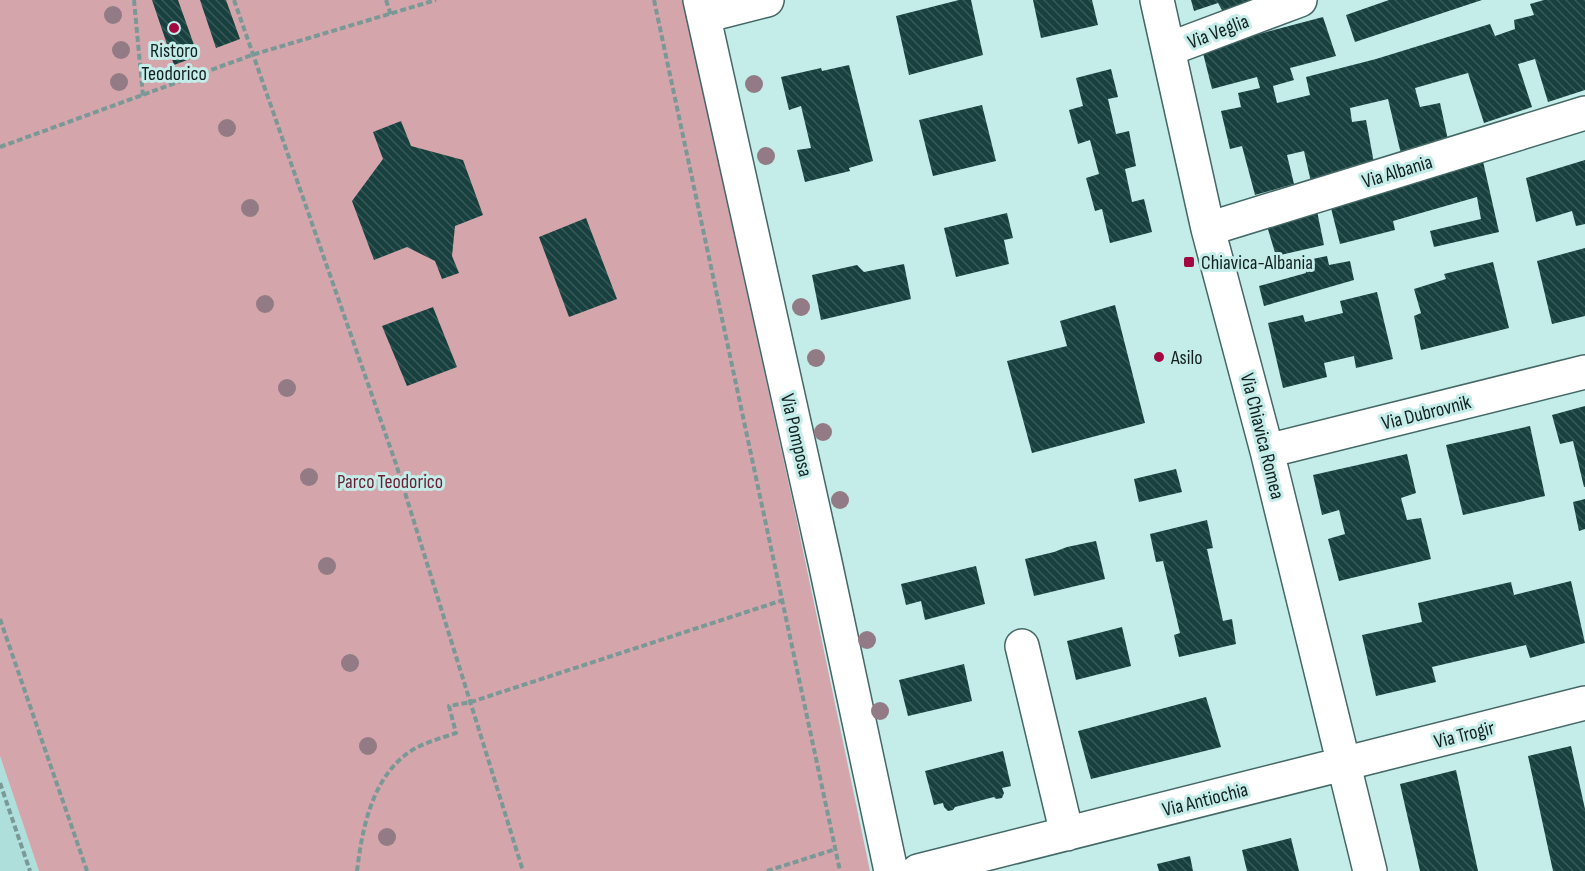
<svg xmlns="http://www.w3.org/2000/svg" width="1585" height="871" font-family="'Sofia Sans Condensed',sans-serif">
	<defs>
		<pattern id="building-back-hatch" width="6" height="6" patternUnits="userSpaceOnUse" patternTransform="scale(1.5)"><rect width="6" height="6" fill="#17403e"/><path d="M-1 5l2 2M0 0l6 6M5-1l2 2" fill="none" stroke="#375957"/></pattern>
	</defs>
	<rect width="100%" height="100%" fill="#c4ece9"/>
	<path fill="#aedfdb" d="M0,756L39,871H0Z"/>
	<path fill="#d4a6ac" d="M0,0H683L796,517L870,871H39L0,756Z"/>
	<path fill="url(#building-back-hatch)" d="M152,0H178L198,56L174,65Z
		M200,0H226L240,39L216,48Z
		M959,0H971L983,55L909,75L896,16Z
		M1033,0H1092L1098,25L1041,38Z
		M1191,0H1258L1223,12L1218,3L1194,11Z
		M1389,0H1482L1355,42L1346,15Z
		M1544,0H1585V90L1548,102L1535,59L1518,64L1532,107L1484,123L1468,73L1415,88L1420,107L1440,103L1448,140L1401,154L1388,99L1350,108L1352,122L1366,120L1374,163L1311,182L1304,151L1287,155L1294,184L1255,195L1242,146L1230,149L1221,111L1241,107L1238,93L1260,88L1257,77L1212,89L1202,49L1323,17L1336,56L1290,68L1294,80L1273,86L1277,103L1310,95L1306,77L1376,59L1490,24L1495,36L1515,29L1514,20L1534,15L1530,4Z
		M849,65L873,161L849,168L850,171L805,182L797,150L811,148L801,106L789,110L781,77L821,68L822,71Z
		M1111,69L1118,97L1108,99L1116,134L1129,131L1136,166L1125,169L1132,202L1144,199L1152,232L1110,243L1102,209L1095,211L1086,178L1099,174L1090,140L1078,144L1069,110L1083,106L1076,78Z
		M982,105L996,161L933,176L919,120Z
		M401,121L411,146L463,160L483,215L455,226L452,256L459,273L442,279L435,261L407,247L374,260L352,201L383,159L373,132Z
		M1482,157L1499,232L1434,247L1430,231L1481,219L1477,197L1393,221L1395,230L1340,244L1331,208Z
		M1585,160V224L1576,226L1572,211L1536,222L1526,178Z
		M1317,211L1324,245L1276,256L1267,226Z
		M1007,213L1013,238L1004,240L1009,264L956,277L944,228Z
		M586,218L617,299L569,317L539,237Z
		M1585,248V316L1552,324L1537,261Z
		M1327,256L1329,265L1350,261L1354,280L1264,306L1259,286L1306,273L1303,261Z
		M1493,262L1509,328L1421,350L1414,316L1421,313L1414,289L1446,279L1444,274Z
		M904,264L911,299L821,320L812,275L857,265L864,272Z
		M1377,292L1393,359L1356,368L1354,356L1324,363L1327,377L1283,388L1268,323L1303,315L1305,322L1343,313L1340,301Z
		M1115,305L1145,423L1032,453L1007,361L1067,346L1060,321Z
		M433,307L457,367L407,386L382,326Z
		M1585,406V487H1584L1573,441L1560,444L1552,415Z
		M1530,426L1545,496L1463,515L1446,445Z
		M1407,454L1416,493L1401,498L1407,520L1421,518L1431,559L1339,581L1328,539L1345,534L1339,510L1322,515L1313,475Z
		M1176,469L1182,492L1139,502L1134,479Z
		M1585,499V529L1579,531L1573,502Z
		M1207,520L1213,548L1207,549L1223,621L1232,619L1236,644L1179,657L1174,635L1180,633L1163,561L1156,562L1150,534Z
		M1096,541L1105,579L1034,596L1025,559L1054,552L1067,547Z
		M976,566L985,604L925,620L921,601L906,605L901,584Z
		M1571,581L1585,643L1530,658L1526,645L1432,667L1436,682L1376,696L1362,635L1422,622L1418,603L1511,582L1514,595Z
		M1122,627L1131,666L1076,680L1067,641Z
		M964,664L972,701L908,716L899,680Z
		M1206,697L1221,747L1091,779L1078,731Z
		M1571,746L1585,809V871H1553L1528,756Z
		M1003,751L1011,786L1002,788L1004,793L1002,798L996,799L994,797L955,807L953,810L948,811L944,807L943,803L934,805L925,771Z
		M1456,770L1478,871H1420L1400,784Z
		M1291,838L1299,871H1247L1242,850Z
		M1190,856L1193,871H1159L1157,864Z"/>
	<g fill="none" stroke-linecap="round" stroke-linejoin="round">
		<g stroke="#446865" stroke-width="36">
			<path id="minor" d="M700,0L825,562L891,871
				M1157,0L1208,229L1267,451L1370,871
				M704,16L767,0
				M1169,49L1300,0
				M1208,229L1585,113
				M1267,451L1585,372
				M1022,646L1067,834
				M918,871L1585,703"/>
		</g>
		<path stroke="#7a9896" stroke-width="4" stroke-dasharray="6 3" stroke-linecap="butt" d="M134,0L143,96
			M234,0L396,464L523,871
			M386,0L391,15
			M654,0L840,871
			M0,147L252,55L436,0
			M0,619L87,871
			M0,783L30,871
			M357,871C362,830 371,783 404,756C418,744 439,739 456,733L449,706L471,702L783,600
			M767,871L836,849"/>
		<use href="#minor" stroke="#fff" stroke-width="33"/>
	</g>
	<g fill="#927b84">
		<circle cx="113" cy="15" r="9"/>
		<circle cx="121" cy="50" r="9"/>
		<circle cx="119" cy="82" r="9"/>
		<circle cx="754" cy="84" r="9"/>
		<circle cx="227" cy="128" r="9"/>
		<circle cx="766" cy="156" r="9"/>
		<circle cx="250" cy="208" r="9"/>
		<circle cx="265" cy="304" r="9"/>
		<circle cx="801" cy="307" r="9"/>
		<circle cx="816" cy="358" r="9"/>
		<circle cx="287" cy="388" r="9"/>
		<circle cx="823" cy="432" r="9"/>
		<circle cx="309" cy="477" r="9"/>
		<circle cx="840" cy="500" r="9"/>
		<circle cx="327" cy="566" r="9"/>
		<circle cx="867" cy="640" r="9"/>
		<circle cx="350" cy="663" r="9"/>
		<circle cx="880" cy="711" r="9"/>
		<circle cx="368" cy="746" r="9"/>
		<circle cx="387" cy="837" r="9"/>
	</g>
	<g fill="#a30841" stroke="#c4ece9" stroke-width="2">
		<circle cx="174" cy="28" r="6"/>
		<rect x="1183" y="256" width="12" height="12" rx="3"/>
		<circle cx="1159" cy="357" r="6"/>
	</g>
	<g text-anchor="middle" stroke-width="6" stroke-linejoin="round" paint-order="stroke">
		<g font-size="20" fill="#122120" stroke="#c4ece9">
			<text transform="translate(1218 31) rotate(-21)" y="7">Via Veglia</text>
			<text transform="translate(1397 171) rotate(-17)" y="7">Via Albania</text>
			<text transform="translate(1426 412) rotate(-14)" y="7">Via Dubrovnik</text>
			<text transform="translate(797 435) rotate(77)" y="7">Via Pomposa</text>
			<text transform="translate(1263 436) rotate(76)" y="7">Via Chiavica Romea</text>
			<text transform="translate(1464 734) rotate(-14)" y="7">Via Trogir</text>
			<text transform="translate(1205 799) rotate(-14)" y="7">Via Antiochia</text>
		</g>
		<g font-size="20" fill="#122120" stroke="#c4ece9" text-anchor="start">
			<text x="174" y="57" text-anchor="middle">Ristoro<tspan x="174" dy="23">Teodorico</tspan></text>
			<text x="1201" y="269">Chiavica-Albania</text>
			<text x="1171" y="364">Asilo</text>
		</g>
		<g font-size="20" fill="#691f31" stroke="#c4ece9">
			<text x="390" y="488">Parco Teodorico</text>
		</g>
	</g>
</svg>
